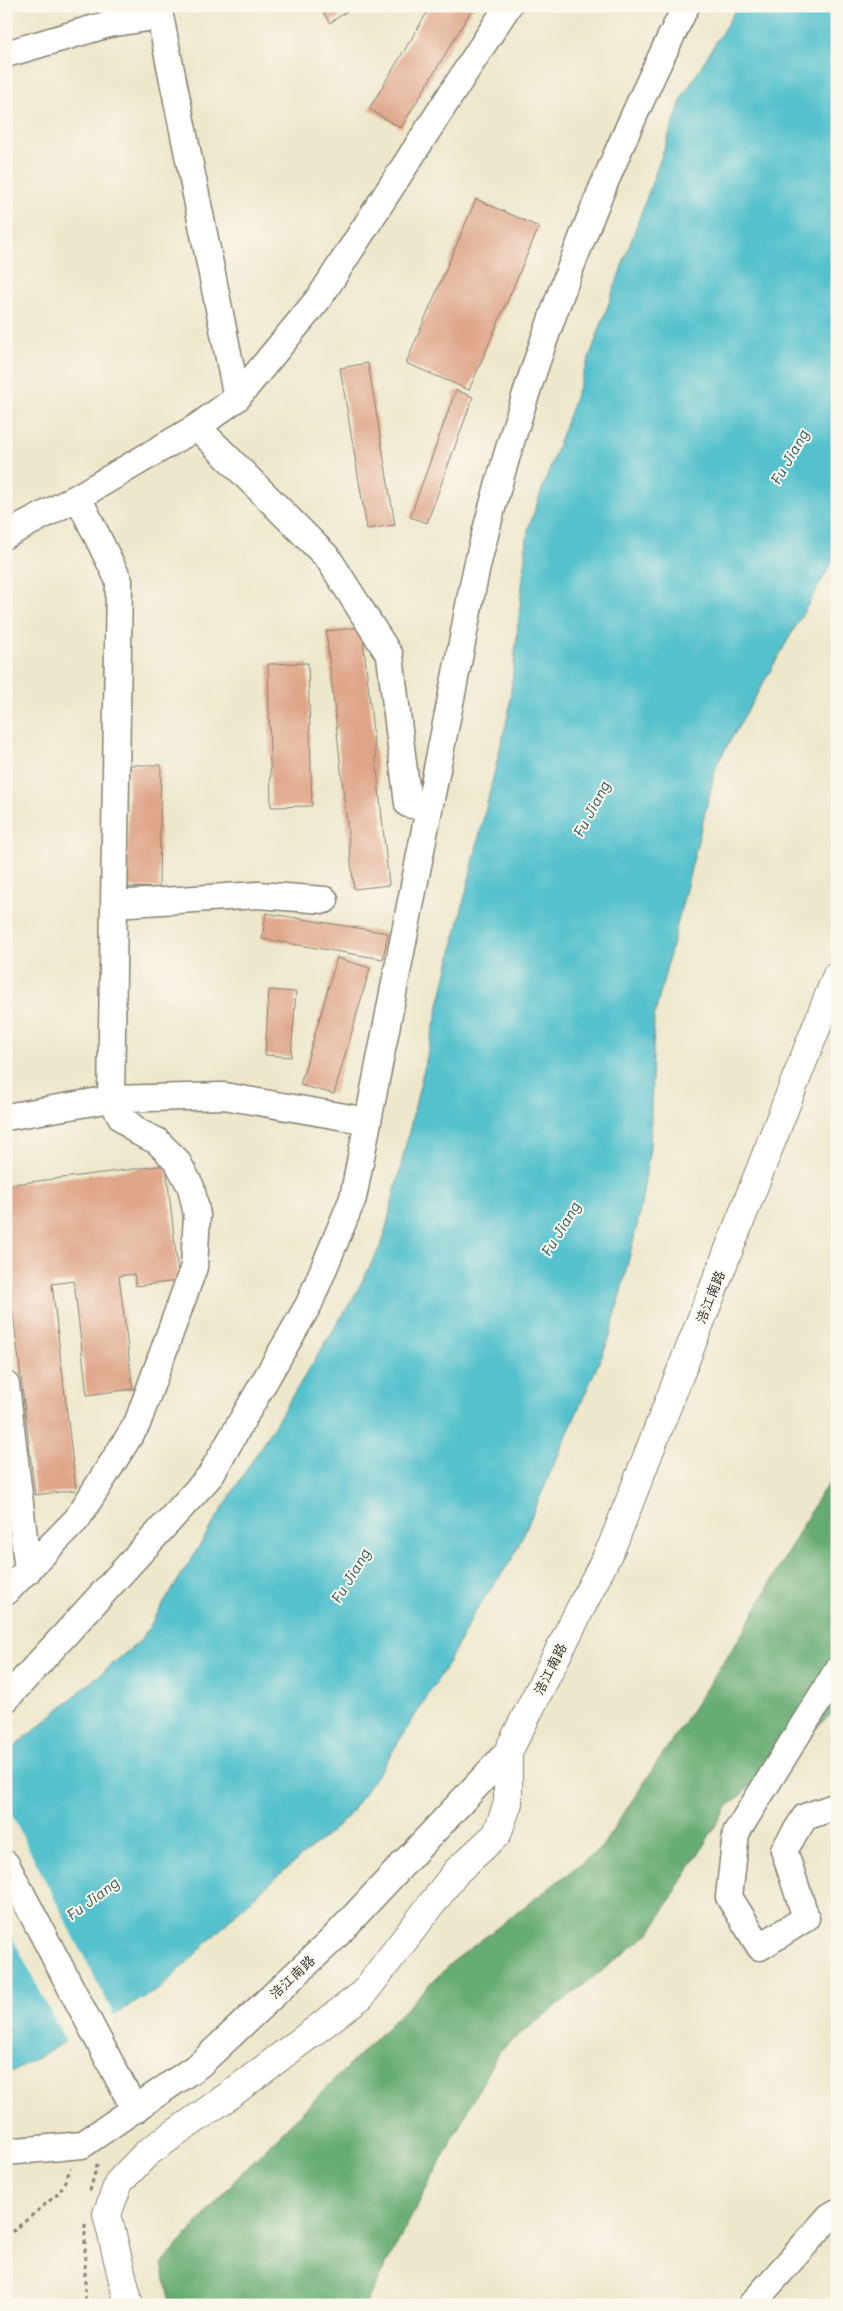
<svg xmlns="http://www.w3.org/2000/svg" width="843" height="2311" font-family="Mali,'LXGW WenKai TC',sans-serif">
	<rect width="100%" height="100%" fill="#fbf7ec"/>
	<filter id="ink" filterUnits="userSpaceOnUse"><feTurbulence type="fractalNoise" baseFrequency=".02" numOctaves="2"/><feDisplacementMap in="SourceGraphic" scale="10" xChannelSelector="R" yChannelSelector="G"/><feConvolveMatrix kernelMatrix="1 2 1 2 8 2 1 2 1" color-interpolation-filters="sRGB"/></filter>
	<filter id="wash" filterUnits="userSpaceOnUse"><feTurbulence type="fractalNoise" baseFrequency=".0096" numOctaves="4" result="noise"/><feDisplacementMap in="SourceGraphic" scale="20" xChannelSelector="R" yChannelSelector="G"/><feGaussianBlur stdDeviation="1.12" result="paint"/><feColorMatrix in="noise" values="0 0 0 0 0 0 0 0 0 0 0 0 0 0 0 0 0 1.4 0 .05"/><feComposite in="paint" operator="in"/></filter>
	<g filter="url(#wash)">
		<rect width="100%" height="100%" fill="#ede7cb"/>
		<path fill="#66ac72" stroke="#416447" d="M837,1473V1709L727,1807L650,1933L499,2051L365,2305H170L162,2264L245,2169L451,1963L601,1848L745,1629L819,1496Z"/>
		<path fill="#54c1cd" stroke="#386e74" d="M738,6H837V554L717,764L654,1018L650,1147L639,1217L610,1337L513,1558L476,1610L447,1665L384,1765L346,1819L252,1898L161,1988L6,2075V1754L141,1640L355,1295L383,1241L509,711L528,529L683,96Z"/>
		<path fill="#ede7cb" d="M6,1804L115,2017L67,2044L6,1925Z"/>
		<g id="blocks">
			<path fill="#dfa588" d="M319,6H354L330,23Z
				M431,6H474L401,128L369,109Z
				M476,199L539,227L469,390L406,363Z
				M368,363L395,525L367,529L340,368Z
				M456,390L473,397L427,523L410,517Z
				M362,627L389,885L354,889L326,631Z
				M308,663L312,806L271,807L268,664Z
				M129,765H161L159,888L127,887Z
				M266,913L388,933L383,959L262,939Z
				M337,958L370,968L334,1094L300,1085Z
				M269,990L296,992L291,1057L265,1055Z
				M166,1165L179,1281L136,1286L134,1274L119,1276L133,1389L87,1395L74,1281L52,1284L76,1490L35,1495L6,1253V1185Z
				M7,1519L10,1541L6,1542V1520Z"/>
		</g>
	</g>
	<g filter="url(#ink)">
		<use href="#blocks" fill-opacity="0" stroke="#848274" stroke-width="1"/>
		<g fill="none" stroke-linecap="round" stroke-linejoin="round">
			<g stroke="#848274" stroke-width="29">
				<path id="minor" d="M158,6L237,398
					M6,54L109,24L160,16
					M6,535L78,497L197,427L237,398L320,297L508,6
					M429,809C440,752 452,695 463,638C468,610 473,582 480,554C527,366 599,180 686,6
					M114,904L258,895L325,900
					M6,1117L111,1099L224,1096L368,1121
					M6,1385L28,1571
					M6,1592L77,1519L137,1424L194,1267L197,1215L191,1187L177,1161L157,1141L138,1132L122,1118L111,1099L119,581L78,497
					M837,1671L736,1833L729,1897L760,1947L806,1918L784,1850L805,1817L837,1806
					M6,1699L210,1476L309,1304L353,1198L429,809L408,804L390,656L328,558L197,427
					M6,1864L135,2110
					M6,2152L82,2145L199,2065L333,1939L508,1752
					M751,2305L830,2216L837,2212"/>
			</g>
			<g stroke="#848274" stroke-width="30">
				<path id="major" d="M129,2305L107,2214L119,2182L147,2153L227,2097L362,1995L457,1871L497,1834L508,1803V1752L612,1546L837,975"/>
			</g>
			<path stroke="#848274" stroke-width="3" stroke-dasharray="4 4" stroke-linecap="butt" d="M90,2191L98,2161
				M85,2224V2305
				M6,2237L60,2192L71,2168"/>
			<use href="#minor" stroke="#fff" stroke-width="26"/>
			<use href="#major" stroke="#fff" stroke-width="28"/>
		</g>
	</g>
	<g text-anchor="middle" stroke-width="4" stroke-linejoin="round" paint-order="stroke">
		<g font-size="14" fill="#1c1c1c" stroke="#fbf7ec">
			<text transform="translate(710 1297) rotate(-68)" y="5">涪江南路</text>
			<text transform="translate(550 1669) rotate(-63)" y="5">涪江南路</text>
			<text transform="translate(292 1977) rotate(-43)" y="5">涪江南路</text>
		</g>
		<g font-size="15" font-style="italic" fill="#325e63" stroke="#fbf7ec">
			<text transform="translate(790 457) rotate(-60)" y="5">Fu Jiang</text>
			<text transform="translate(592 809) rotate(-62)" y="5">Fu Jiang</text>
			<text transform="translate(561 1229) rotate(-59)" y="5">Fu Jiang</text>
			<text transform="translate(351 1576) rotate(-59)" y="5">Fu Jiang</text>
			<text transform="translate(93 1899) rotate(-37)" y="5">Fu Jiang</text>
		</g>
	</g>
	<rect width="843" height="2311" fill="none" stroke="#fbf7ec" stroke-width="25"/>
</svg>
